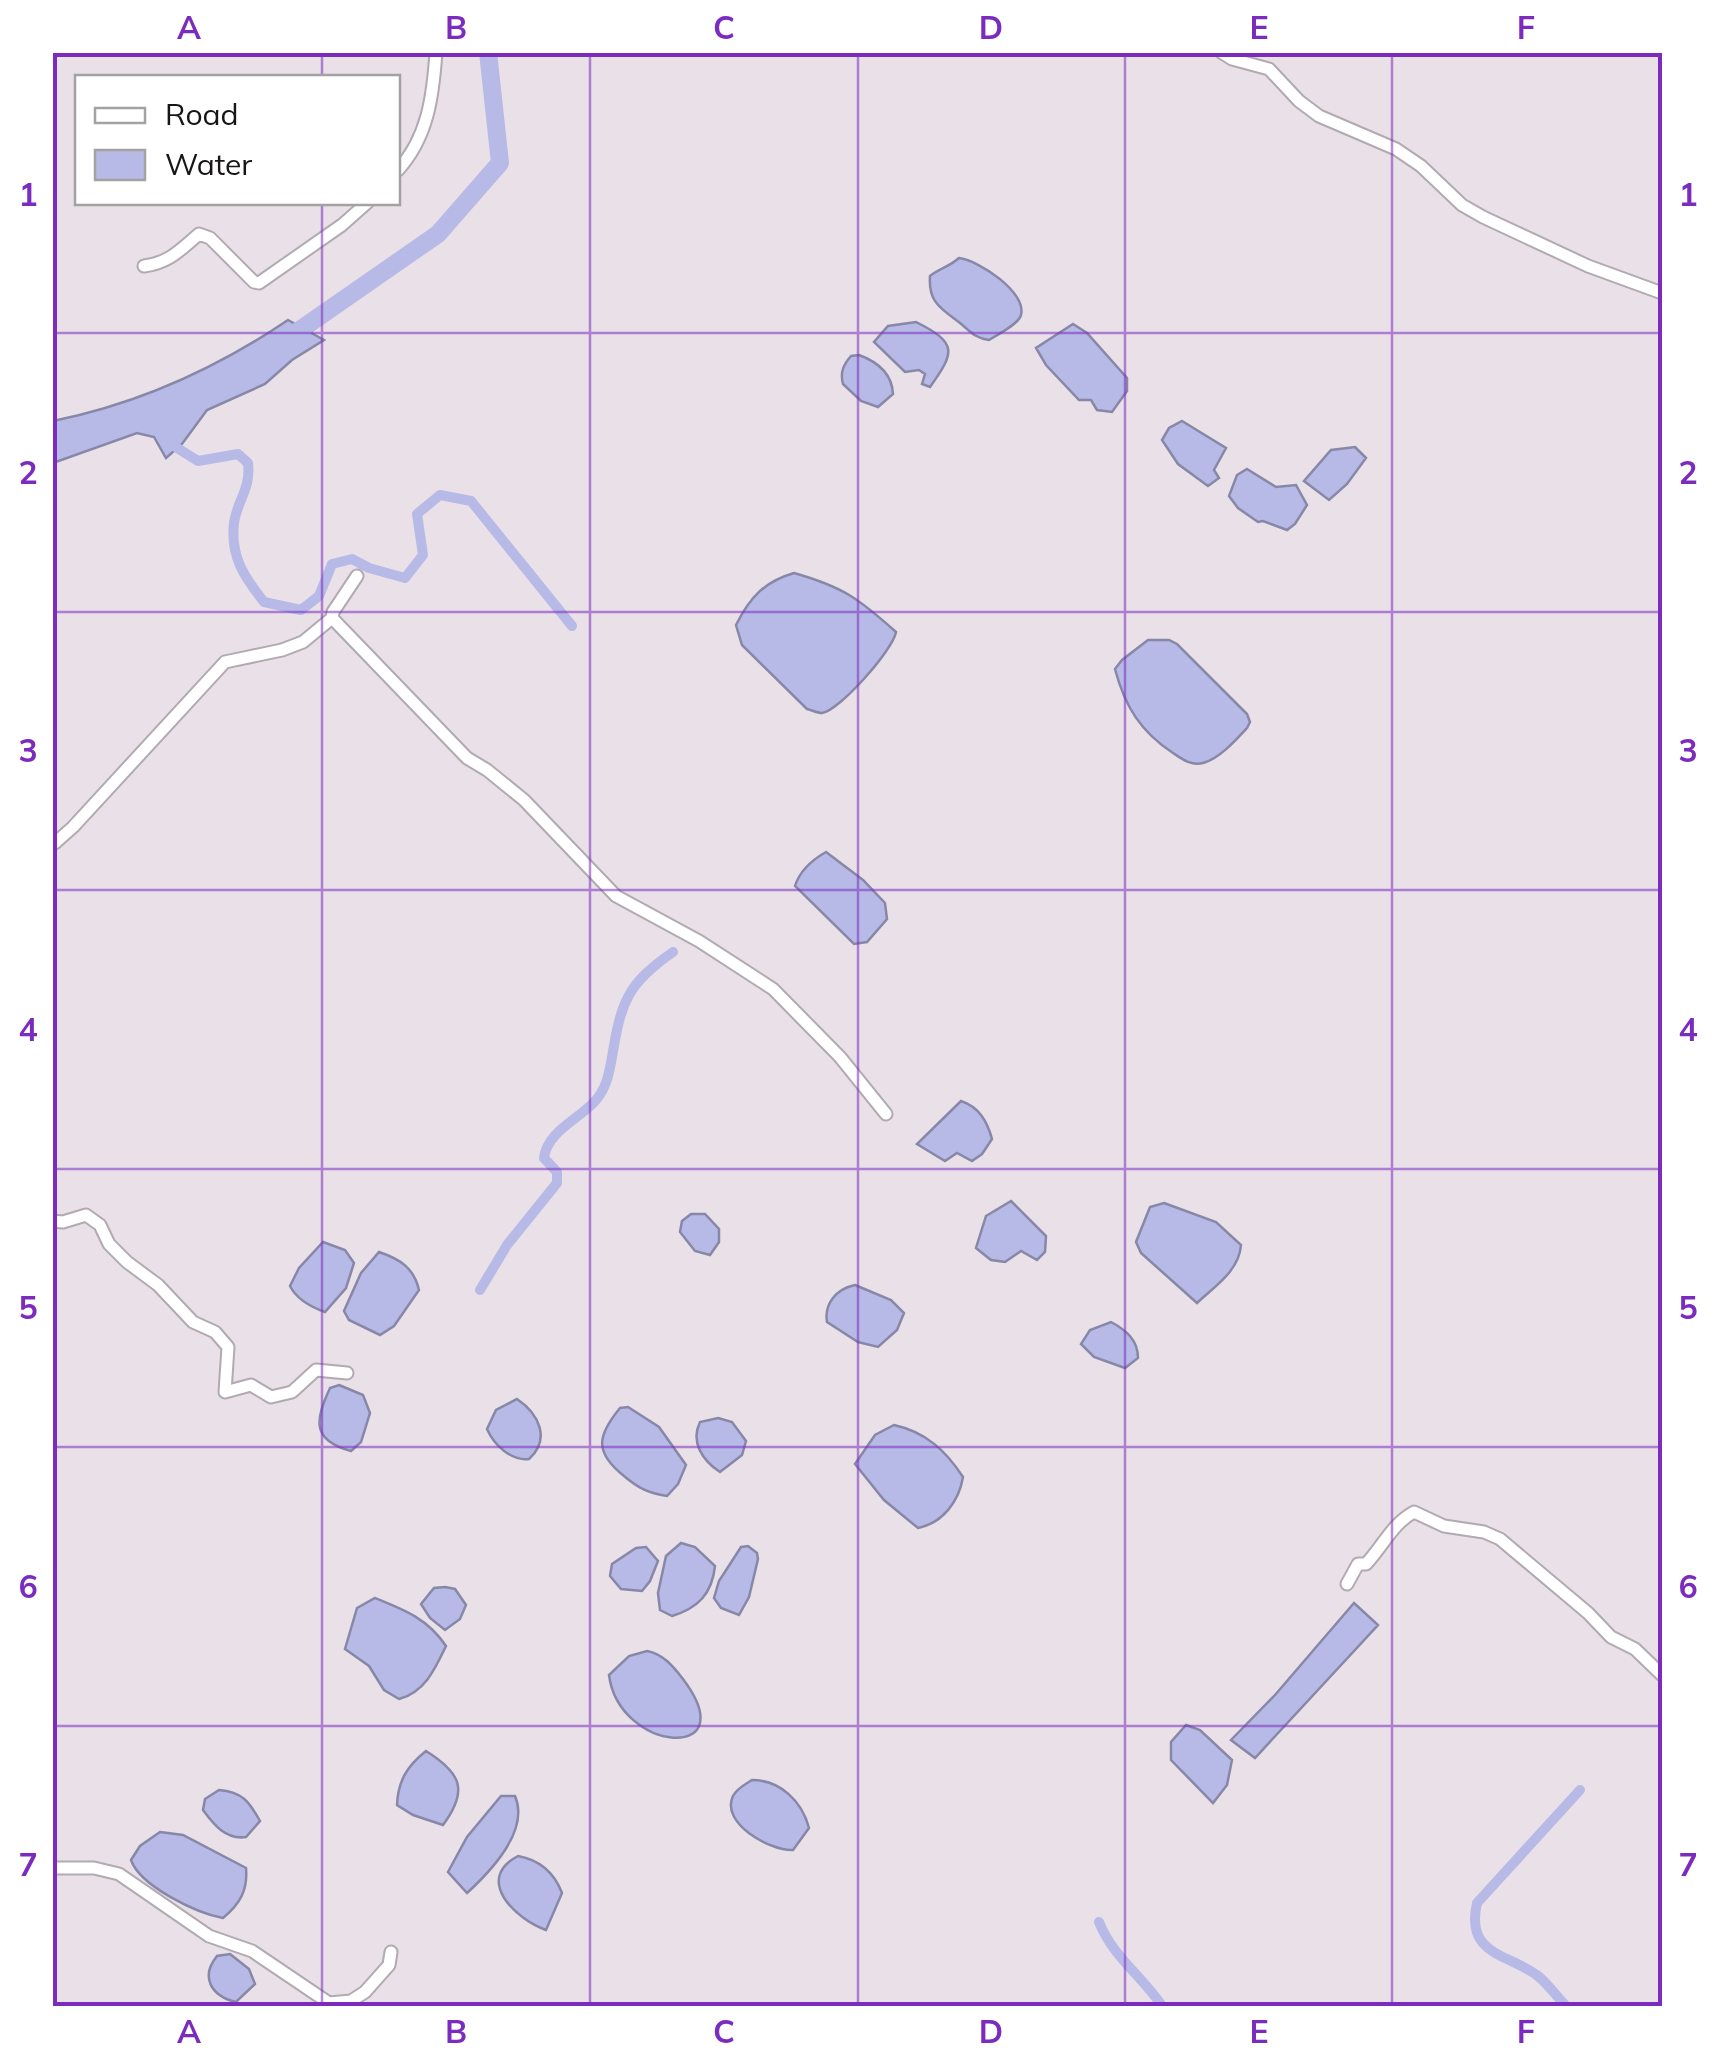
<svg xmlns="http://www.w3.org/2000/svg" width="1715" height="2059" font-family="Mulish,sans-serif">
	<rect width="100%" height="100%" fill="#e9e0e8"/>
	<path fill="#b7bae6" stroke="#8788a8" stroke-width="2.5" d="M959,258C978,260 1027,292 1021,315C1019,324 997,335 989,340C975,338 971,332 960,323C942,309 928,303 930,276C940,268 949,267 959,258Z
		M288,320L324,340L292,360L265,384L207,410L182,444L166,458L154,437L137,433L53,463V421C137,404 217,368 288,320Z
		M916,322C958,343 955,352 930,387L922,384L925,374L919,370L905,372L874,342L888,326Z
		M1073,324L1087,333L1127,378V391L1112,412L1097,410L1091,400H1079L1046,365L1036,348Z
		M859,355C878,362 892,373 893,394L878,407L861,401L843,384C840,373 843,365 851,356Z
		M1182,421L1226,448L1214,470L1219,478L1208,486L1178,464L1162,440L1169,428Z
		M1355,447L1366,458L1347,484L1329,500L1304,481L1331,450Z
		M1247,469L1276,487L1296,485L1307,505L1295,524L1287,530L1263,521L1258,522L1238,508L1229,496L1237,475Z
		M794,573C843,587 858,598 896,632C893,650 839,711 822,713C818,713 811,710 807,709L742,645L736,625C750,597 764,582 794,573Z
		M1148,640H1169L1177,644L1247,714L1250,722L1247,728C1236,740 1219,759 1203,763C1191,766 1182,759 1173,753C1141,732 1125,707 1115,669L1122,660Z
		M826,852L863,880L885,903L887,919L867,942L854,944L795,886C800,870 812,860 826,852Z
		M961,1101C979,1107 987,1121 992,1139L982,1154L972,1161L957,1153L945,1161L917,1144Z
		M1011,1201L1046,1236L1045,1252L1037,1260L1021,1251L1005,1262L991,1260L976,1248L986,1216Z
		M1164,1203L1216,1222L1241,1245C1239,1271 1215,1286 1197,1303L1141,1253L1136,1242L1150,1207Z
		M691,1214H705L719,1229V1242L710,1255L695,1251L680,1232L682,1221Z
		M323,1242L345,1250L354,1263L346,1288L325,1312C311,1307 297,1300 290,1286L299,1268Z
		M379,1252C400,1259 414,1268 419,1290L394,1326L380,1335L349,1320L344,1311L361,1273Z
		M855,1285L891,1300L904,1313L897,1330L878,1347L858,1342L827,1322C824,1304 836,1289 855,1285Z
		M1111,1322C1126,1330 1138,1340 1138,1358L1125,1368L1094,1357L1081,1344L1090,1330Z
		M339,1385L363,1395L370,1413L361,1442L351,1451C310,1440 316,1419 330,1388Z
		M517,1399C539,1414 551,1439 529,1459C511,1461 494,1445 487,1429L496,1410Z
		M628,1407L659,1427L686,1465L678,1484L667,1496C648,1493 638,1488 624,1476C594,1452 597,1436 620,1408Z
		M718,1418L732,1422L746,1441L742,1455L720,1472C703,1461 690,1442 700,1422Z
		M894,1425C926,1432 946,1451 963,1477C959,1501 943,1523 918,1528L884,1500L855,1464L875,1435Z
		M681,1543L695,1547L715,1566C712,1594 698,1608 672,1616L660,1610L658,1593L666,1556Z
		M646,1547L658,1561L650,1581L642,1591L621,1589L610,1576L612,1564L636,1548Z
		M741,1547L748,1546L757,1553L758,1559L749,1597L739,1615L721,1608L714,1598L719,1581Z
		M445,1587L455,1589L466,1605L460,1619L445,1630L430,1618L421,1604L434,1588Z
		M375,1598C405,1610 428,1619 446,1646C435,1669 425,1692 399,1699L384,1690L369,1666L345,1649L357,1608Z
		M1354,1603L1378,1625L1255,1758L1231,1740L1275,1695Z
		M647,1651C663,1654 673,1666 683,1679C746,1763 619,1753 609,1675L629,1656Z
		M1186,1725L1200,1730L1232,1760L1227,1785L1213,1803L1171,1760V1742Z
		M426,1751C461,1773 469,1790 443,1825L413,1815L397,1805C398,1781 407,1766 426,1751Z
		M752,1780C780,1780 802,1801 809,1828L793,1850C770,1851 720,1823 733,1796C737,1788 746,1784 752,1780Z
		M219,1790C242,1792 249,1801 260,1821L246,1837C226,1840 214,1825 203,1810L205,1799Z
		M501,1796H515C530,1831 491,1871 467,1893L448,1872L467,1837Z
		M160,1832L183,1835L246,1868C248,1890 240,1904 223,1918C196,1913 140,1886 131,1860L140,1846Z
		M518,1856C540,1860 554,1872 562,1893L546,1930C515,1919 474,1879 518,1856Z
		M230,1954L249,1969L255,1984L236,2002C211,1996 200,1977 217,1956Z"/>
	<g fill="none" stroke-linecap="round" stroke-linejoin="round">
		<path stroke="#b7bae6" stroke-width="10" d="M166,441L198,461L238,454L248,463C251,490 237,500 234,523C230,557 245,578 264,602L301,610L319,596L332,564L352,559L369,568L405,578L423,555L417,514L440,495L471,501L572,626
			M480,1290L507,1245L557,1183V1172L544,1158C547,1131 580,1119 596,1100C607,1087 609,1073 612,1057C621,1002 627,984 673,952
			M1099,1922C1113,1957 1142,1976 1162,2006
			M1566,2006C1557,1997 1548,1984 1538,1976C1508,1953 1465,1956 1477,1903L1580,1790"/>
		<path stroke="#b7bae6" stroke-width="18" d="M284,341L438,234L500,163L488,52"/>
		<g stroke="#b2aab1" stroke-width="15">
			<path id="minor" d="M1221,52L1232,59L1269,69L1299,101L1319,116L1396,149L1421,166L1462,205L1483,217L1588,266L1662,293
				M398,170C428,137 433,96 436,52
				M144,266C169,263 180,250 199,234L210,238L254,282L259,283L342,225L368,202
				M357,576L333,612L332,618L467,758L487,770L524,800L616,896L699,941L773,989L840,1057L886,1114
				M52,842L55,843L73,827L225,662L282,650L303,642L332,618
				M52,1221L63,1222L86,1215L100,1225L109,1244L127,1262L158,1285L193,1322L215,1332L228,1347L225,1392L251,1385L271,1397L292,1392L316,1370L347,1373
				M1347,1584L1358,1564H1366C1383,1546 1392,1524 1414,1512L1444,1526L1484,1532L1500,1539L1588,1613L1611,1637L1635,1649L1662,1675
				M52,1868H94L119,1874L209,1936L252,1951L329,2003L351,2001L365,1992L389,1965L391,1952"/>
		</g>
		<use href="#minor" stroke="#fff" stroke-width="11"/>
	</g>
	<path fill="none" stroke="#7b2cbf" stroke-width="2.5" stroke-opacity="0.55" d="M322,52V78M590,52V2006M858,52V2006M1125,52V2006M1392,52V2006M322,202V2006M52,333H1662M52,612H1662M52,890H1662M52,1169H1662M52,1447H1662M52,1726H1662"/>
	<rect width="1715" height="2059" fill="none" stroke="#ffffff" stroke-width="110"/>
	<rect x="75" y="75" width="325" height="130" fill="#ffffff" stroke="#a3a1a2" stroke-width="2.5"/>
	<rect x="95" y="108" width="50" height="15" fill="#ffffff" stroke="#a3a1a2" stroke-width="2.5"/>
	<text x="165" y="125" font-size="30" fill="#181517">Road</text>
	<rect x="95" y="150" width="50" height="30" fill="#b7bae6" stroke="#a3a1a2" stroke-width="2.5"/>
	<text x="165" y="175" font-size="30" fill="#181517">Water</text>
	<rect x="55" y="55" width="1605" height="1949" fill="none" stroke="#7b2cbf" stroke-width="4"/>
	<g font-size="32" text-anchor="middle" font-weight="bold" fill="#7b2cbf">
		<text x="189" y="39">A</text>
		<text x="456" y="39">B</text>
		<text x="724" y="39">C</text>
		<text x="991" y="39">D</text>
		<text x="1259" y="39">E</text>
		<text x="1526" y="39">F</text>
		<text x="28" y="206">1</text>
		<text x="1688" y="206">1</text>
		<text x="28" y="484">2</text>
		<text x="1688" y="484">2</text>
		<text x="28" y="762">3</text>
		<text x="1688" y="762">3</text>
		<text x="28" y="1041">4</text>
		<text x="1688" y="1041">4</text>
		<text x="28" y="1319">5</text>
		<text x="1688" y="1319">5</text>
		<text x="28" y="1598">6</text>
		<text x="1688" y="1598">6</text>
		<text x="28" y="1876">7</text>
		<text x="1688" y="1876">7</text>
		<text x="189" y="2043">A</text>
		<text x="456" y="2043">B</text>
		<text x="724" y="2043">C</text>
		<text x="991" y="2043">D</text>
		<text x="1259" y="2043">E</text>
		<text x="1526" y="2043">F</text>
	</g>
</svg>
